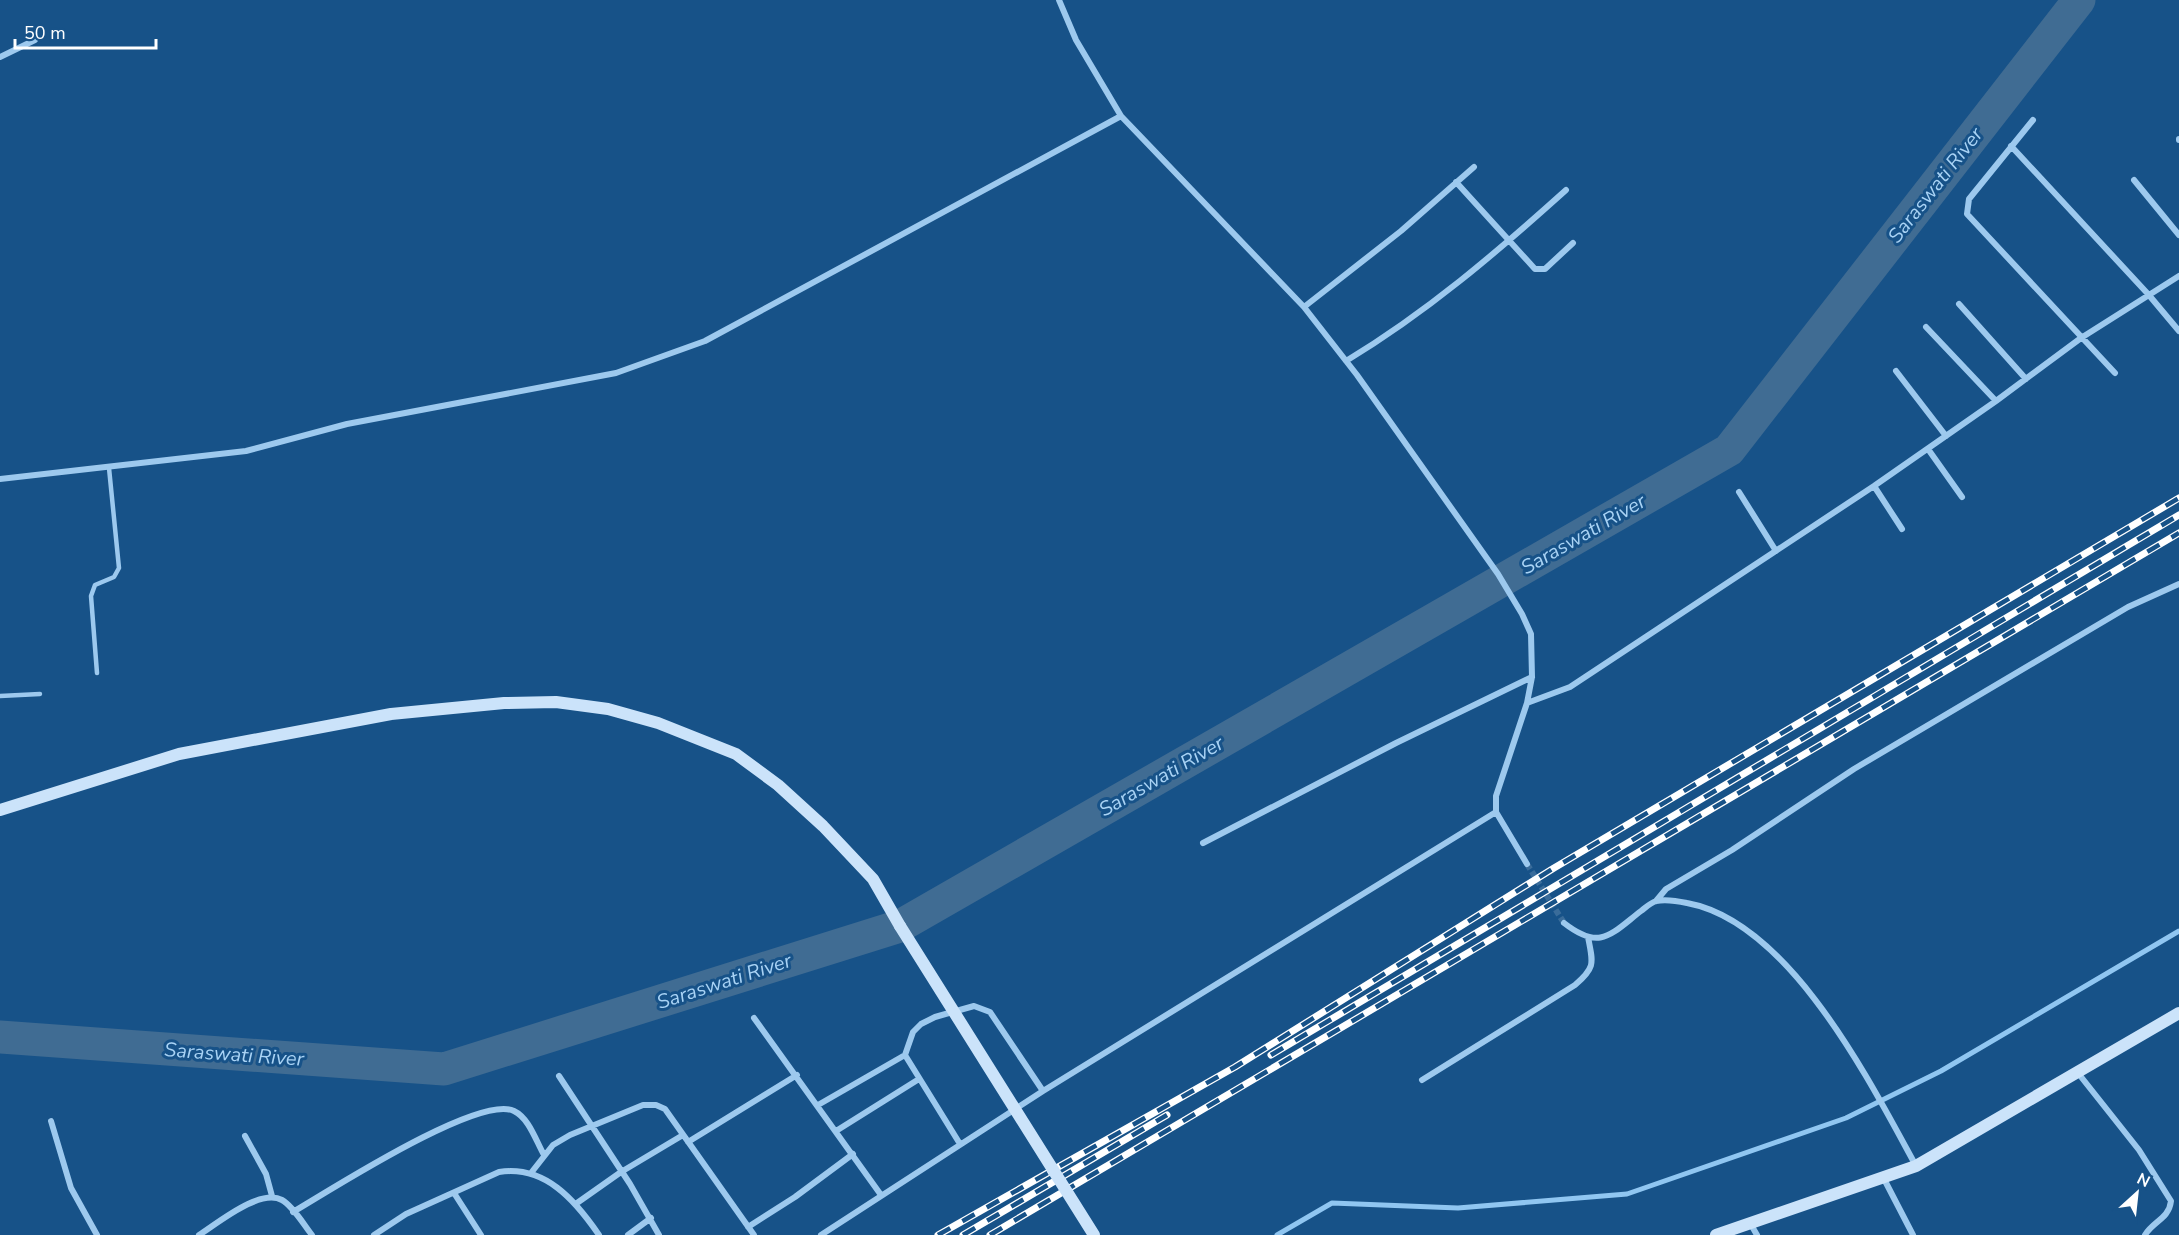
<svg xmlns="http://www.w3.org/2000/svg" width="2179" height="1235" font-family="'Nunito Sans',sans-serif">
	<rect width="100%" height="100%" fill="#175288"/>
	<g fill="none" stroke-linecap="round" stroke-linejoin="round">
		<path stroke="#90c6f1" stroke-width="5" d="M1277,1235L1332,1203L1458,1208L1627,1194L1846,1118L1941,1071L2179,931"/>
		<path stroke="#406c93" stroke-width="33" d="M0,1037L444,1069L900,926L1729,450L2079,0"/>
		<path stroke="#3a6c9a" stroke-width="6" stroke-dasharray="6 3" stroke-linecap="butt" d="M1527,864L1564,923"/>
		<path stroke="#9dc9ee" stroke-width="4.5" d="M97,673L91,596L95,585L114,577L119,568L109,468
			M0,696L40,694"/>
		<path stroke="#9dc9ee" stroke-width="6" d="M1059,0L1076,40L1121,116L1304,307L1357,375L1498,574L1522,614L1531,634L1532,677L1527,703L1496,796V812L1527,864
			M0,57L35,40
			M2033,120L1969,199L1967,214L2115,373
			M2179,139V140
			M2011,146L2148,294L2179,331
			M2134,180L2179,235
			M1456,182L1535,269H1545L1573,243
			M1959,304L2026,379
			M1304,307L1401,231L1474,167
			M1926,327L1996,401
			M1346,361C1427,312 1496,253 1566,190
			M1896,371L1946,436
			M1928,449L1962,497
			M0,479L246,451L347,424L616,373L705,341L1121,116
			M1874,486L1902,529
			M1739,492L1776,551
			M1527,703L1570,687L1874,486L1996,401L2081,338L2179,276
			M1203,843L1396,743L1532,677
			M1656,901L1666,889L1732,850L1854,769L2128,607L2179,584
			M1564,923C1600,951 1610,935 1641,911C1645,908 1650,903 1656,901C1665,899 1678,901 1687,903C1790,922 1870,1082 1916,1166
			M754,1018L881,1195
			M905,1055L960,1144
			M2078,1073L2139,1150L2171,1201C2169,1219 2153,1221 2145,1235
			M559,1076L630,1184L659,1235
			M1422,1080L1575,985C1596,967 1593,963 1588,937
			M818,1105L905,1055L913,1032L921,1024L935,1017L974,1006L990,1012L1043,1091
			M51,1121L71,1188L97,1235
			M836,1131L919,1079
			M245,1136L266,1174L272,1196
			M688,1142L797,1075
			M531,1173L553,1145L570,1135L643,1105H656L665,1109L754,1235
			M1883,1177L1913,1235
			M454,1193L481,1235
			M577,1203L621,1172L683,1135
			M293,1212C329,1191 479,1094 514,1111C529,1118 536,1141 544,1155
			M1750,1223L1757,1235
			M748,1227L795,1197L853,1154
			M199,1235C218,1223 260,1188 282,1200C293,1206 304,1225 312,1235
			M374,1235L406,1214L499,1172C545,1165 575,1200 599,1235
			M628,1235L651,1218
			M821,1235L1043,1091L1496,812"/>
		<path stroke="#cbe3fa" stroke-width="12" d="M0,810L179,754L391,714L504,703L556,702L608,709L658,723L736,754L778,785L823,826L873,879L900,926
			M1716,1235L1916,1166L2179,1013"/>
		<g stroke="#fff" stroke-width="7">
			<path id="rail" d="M1271,1055L2179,515
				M938,1235L1235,1067L1554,868L2179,498
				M963,1235L1167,1115
				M990,1235L2179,533"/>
		</g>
		<use href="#rail" stroke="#175288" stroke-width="4.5" stroke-dasharray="14" stroke-linecap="butt"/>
		<path stroke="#cbe3fa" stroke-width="12" d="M900,926L1094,1235"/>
	</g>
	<g text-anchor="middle" stroke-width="6" stroke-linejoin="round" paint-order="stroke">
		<g font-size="20" font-style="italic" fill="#a9d3f5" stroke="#175288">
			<text transform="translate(1935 185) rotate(-52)" y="7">Saraswati River</text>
			<text transform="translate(1583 534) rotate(-30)" y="7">Saraswati River</text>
			<text transform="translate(1161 776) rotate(-30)" y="7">Saraswati River</text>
			<text transform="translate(724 981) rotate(-18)" y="7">Saraswati River</text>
			<text transform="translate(234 1054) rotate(4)" y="7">Saraswati River</text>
		</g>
	</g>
	<g transform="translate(2137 1193) rotate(27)" stroke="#175288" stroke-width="4.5" paint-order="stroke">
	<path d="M0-4.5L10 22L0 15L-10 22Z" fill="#ffffff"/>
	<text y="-9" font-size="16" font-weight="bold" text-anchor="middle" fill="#ffffff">N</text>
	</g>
	<path d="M15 39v9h141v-9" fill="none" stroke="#ffffff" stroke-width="3"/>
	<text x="24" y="39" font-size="18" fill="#ffffff" stroke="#175288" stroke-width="4.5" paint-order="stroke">50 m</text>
</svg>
